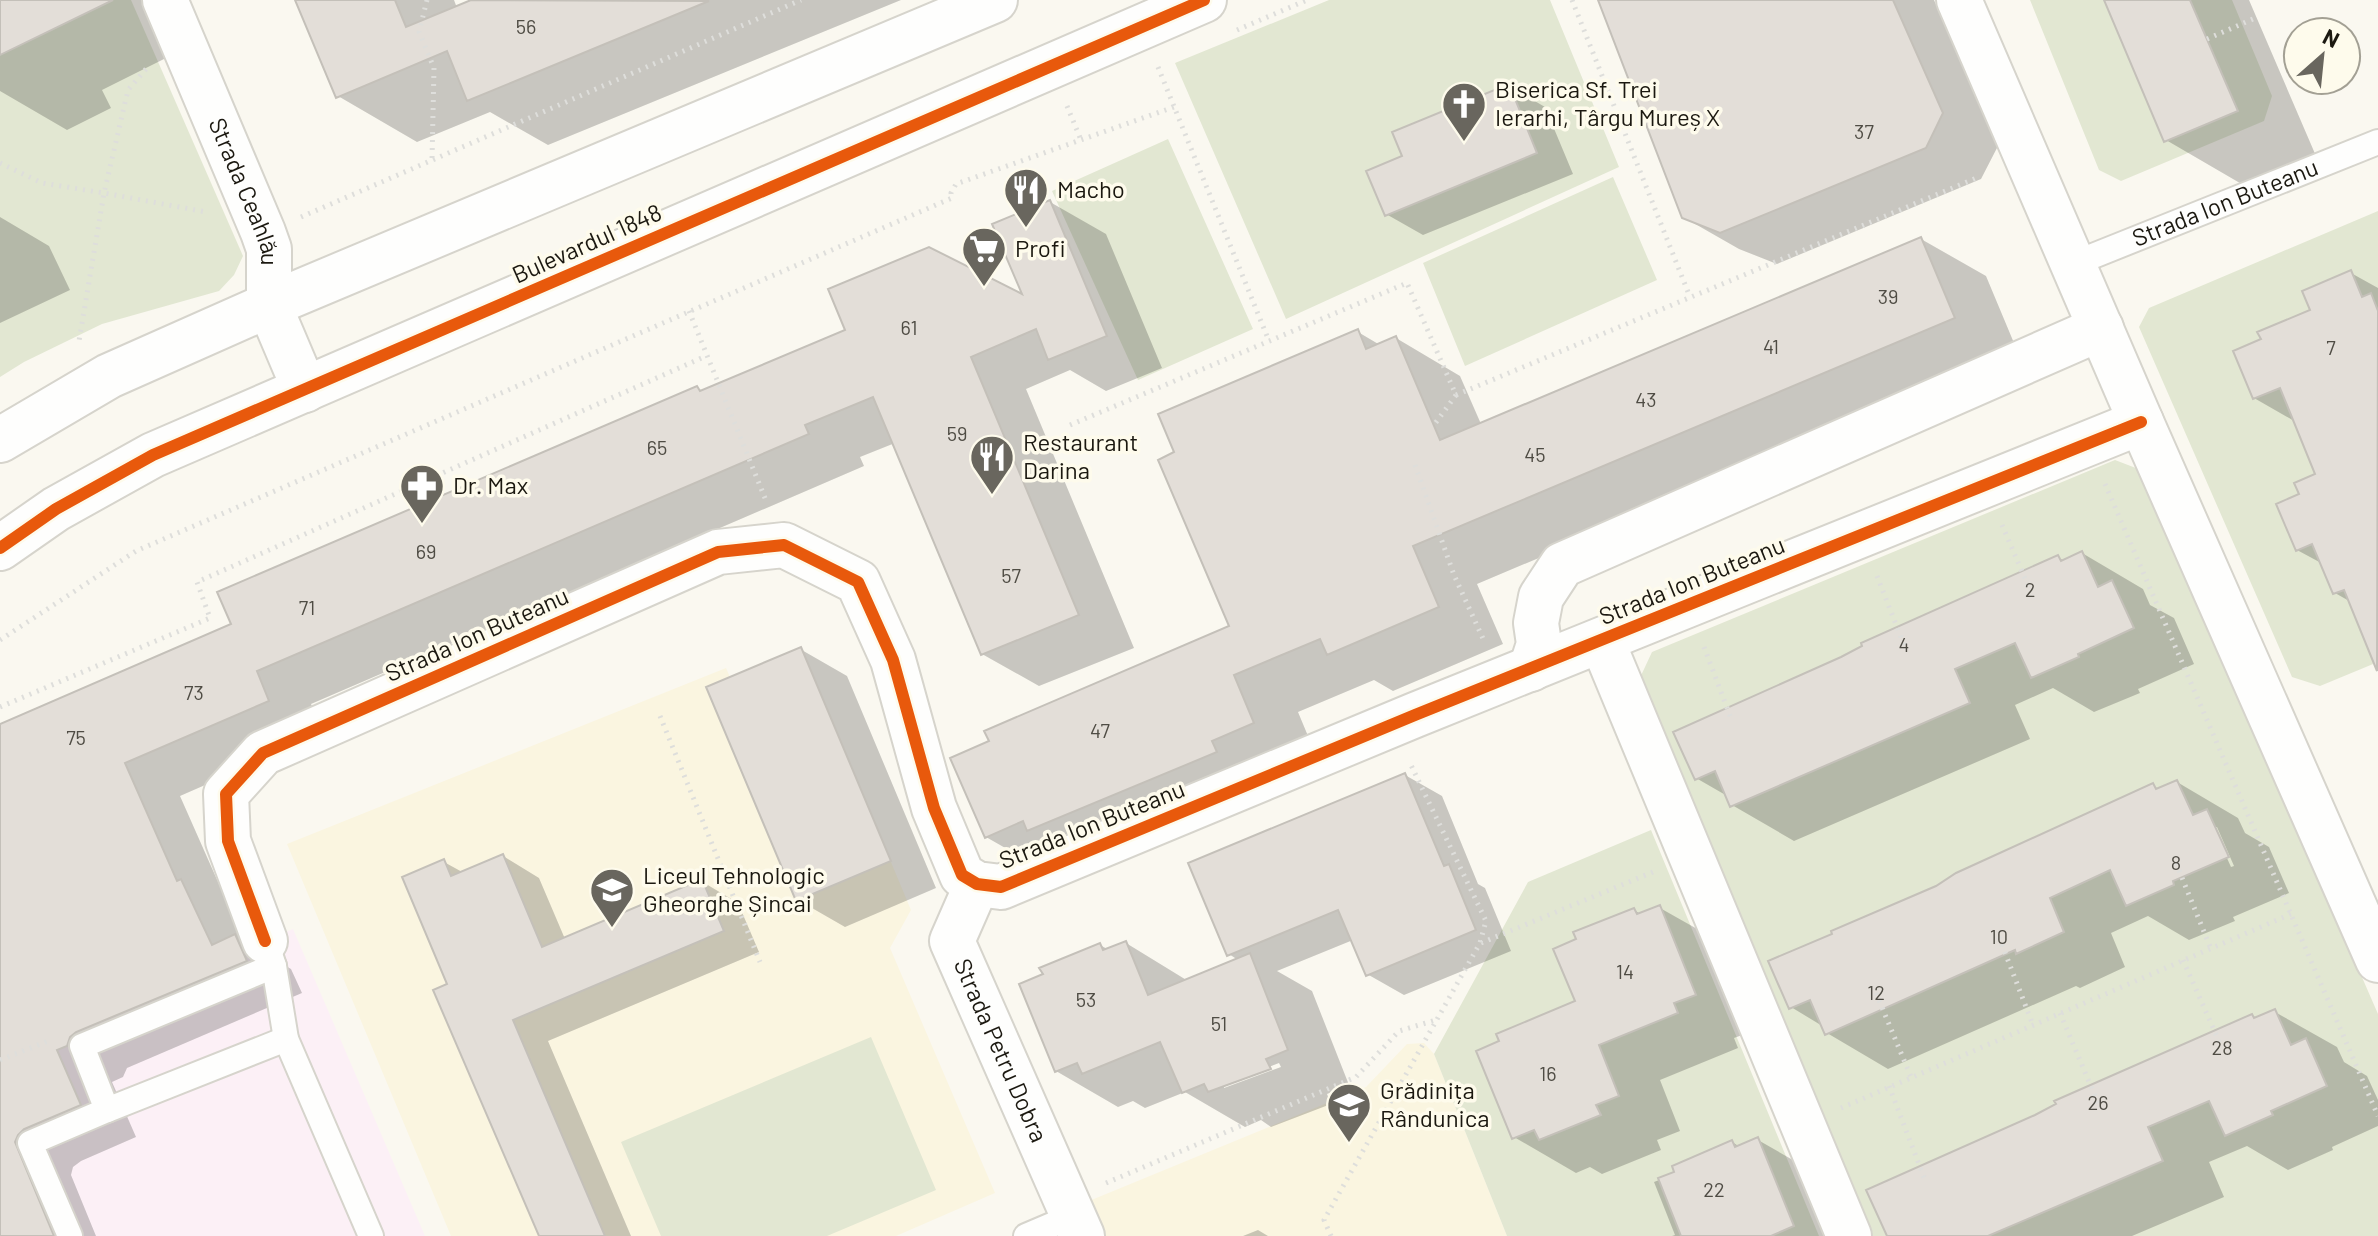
<svg xmlns="http://www.w3.org/2000/svg" width="2378" height="1236" font-family="Barlow,sans-serif">
	<rect width="100%" height="100%" fill="#faf8f0"/>
	<path fill="#fcf0f6" d="M293,929L425,1236H0V1077L58,1052L49,1034Z"/>
	<path fill="#faf5e0" d="M801,647L911,910L890,948L995,1193L896,1236H451L287,844L726,668L730,677Z
		M1424,1043L1434,1054L1507,1236H1104L1089,1201L1366,1087L1407,1044Z"/>
	<path fill="#e2e7d2" d="M0,0H131L243,256L234,275L219,291L102,324L24,362L0,377Z
		M1329,0H1550L1619,167L1286,319L1175,63Z
		M2030,0H2104L2165,142L2237,111L2190,0H2232L2272,96L2264,121L2121,181L2099,170Z
		M1168,139L1253,329L1138,380L1052,191Z
		M1613,177L1657,280L1465,366L1423,263Z
		M2378,211V662L2320,686L2292,677L2139,327L2149,308Z
		M2115,460L2141,470L2378,1014V1236H1872L1638,682L1652,652Z
		M1651,830L1819,1236H1507L1434,1054L1528,882Z
		M871,1037L936,1190L827,1236H661L621,1142Z"/>
	<path fill="#0003" fill-rule="evenodd" d="M0,0H157L184,49L102,90L111,108L67,130L0,91Z
		M298,0H454L457,8L477,0H901L548,145L490,112L417,142L338,96Z
		M1607,0H1934L1998,146L1981,179L1777,264L1739,249L1683,217Z
		M2106,0H2249L2316,156L2245,186L2166,140Z
		M1509,86L1545,107L1573,174L1423,235L1386,214L1404,157Z
		M1050,202L1106,234L1162,368L1106,391L1070,370L1026,389L1134,648L1039,686L982,654L895,443L860,457L864,466L311,704L324,733L180,796L230,909L253,947L291,969L302,993L127,1068L123,1077L112,1082L136,1137L81,1161L73,1167L71,1175L96,1236H0V726L233,625L697,388L704,392L1026,299Z
		M0,217L49,246L70,290L0,323Z
		M1921,239L1986,276L2019,355L1477,584L1503,644L1393,691L1374,680L1298,712L1318,760L1051,874L986,837L1231,628L1177,453L1358,332L1380,345L1396,338L1460,376L1481,424Z
		M2351,273L2378,288V628L2356,616L2351,602L2335,593L2323,564L2297,550L2301,496L2318,476L2296,422L2254,398L2264,340L2312,311Z
		M2082,553L2143,589L2150,605L2174,618L2194,664L2138,689L2140,693L2094,712L2053,688L2015,705L2030,739L1794,841L1732,805L1729,797L1696,778L2058,558L2065,561Z
		M800,649L847,676L936,888L845,927L798,900Z
		M1405,775L1442,796L1478,884L1485,888L1511,951L1404,995L1367,974L1353,940L1277,971L1312,991L1349,1085L1327,1094L1331,1104L1271,1127L1261,1120L1245,1127L1185,1092L1145,1108L1133,1101L1118,1107L1056,1071L1045,975L1100,945L1109,950L1126,943L1188,981L1238,960L1229,954ZM1279,1063L1281,1067L1224,1088V1084Z
		M2177,782L2238,818L2245,833L2269,847L2289,893L2233,917L2235,921L2189,940L2148,916L2111,933L2125,967L2080,988L2076,986L1888,1069L1827,1033L1824,1027L1791,1007L1937,887L2152,786L2160,790ZM2213,827H2217L2234,866L2231,867Z
		M503,856L539,878L565,939L701,881L738,903L759,952L548,1041L631,1236H541L450,985L444,862L464,873Z
		M1660,908L1722,943L1756,1030L1734,1038L1738,1048L1660,1080L1680,1131L1657,1140L1661,1150L1602,1174L1590,1167L1576,1173L1514,1137L1578,1002L1634,910L1642,915Z
		M2275,1012L2337,1047L2344,1062L2367,1076L2378,1100V1126L2332,1147L2333,1150L2288,1170L2247,1146L2209,1162L2224,1197L2132,1236H1889L2252,1016L2257,1019Z
		M1758,1140L1819,1175L1844,1236H1672L1675,1235L1654,1182L1677,1173L1732,1142L1740,1147Z
		M1258,1230L1268,1236H1243Z"/>
	<path fill="#e3ded8" stroke="#c4c0b9" stroke-width="2" d="M0,0H113L0,55Z
		M295,0H395L406,27L471,0L709,1L467,101L447,51L336,98Z
		M1598,0H1893L1943,113L1926,148L1720,233L1682,218Z
		M2104,0H2190L2238,111L2164,142Z
		M1509,84L1537,153L1385,216L1366,171L1402,156L1392,132Z
		M1050,200L1107,336L1048,360L1036,329L971,357L1079,615L981,655L873,397L805,425L809,434L257,671L269,701L125,763L177,881L181,879L212,945L235,934L247,961L76,1032L70,1037L67,1046L57,1050L81,1105L24,1129L18,1135L15,1142L54,1236H0V724L231,624L217,592L697,386L700,391L845,330L828,289L929,247L1022,294L992,224Z
		M1921,237L1955,318L1413,546L1439,607L1327,655L1320,639L1234,675L1254,723L1212,741L1217,752L1027,831L1023,821L985,838L950,758L989,741L984,731L1229,626L1158,460L1174,452L1158,414L1358,329L1366,349L1396,336L1440,440Z
		M2351,270L2362,297L2371,293L2378,311L2377,671L2344,590L2333,594L2312,544L2296,551L2276,504L2299,494L2294,483L2315,474L2280,388L2253,399L2233,351L2261,339L2257,332L2310,310L2302,291Z
		M2082,551L2098,587L2112,580L2134,628L2078,654L2079,657L2031,678L2015,643L1955,669L1970,703L1730,807L1715,771L1695,780L1673,732L1841,657L1862,646L1861,643L2058,555L2061,561Z
		M801,647L891,861L796,901L706,687Z
		M1405,773L1444,866L1449,864L1476,930L1366,976L1338,910L1227,956L1188,863Z
		M2177,780L2193,815L2207,809L2229,857L2173,881L2174,885L2126,906L2110,870L2050,898L2064,932L2016,954L2015,950L1825,1035L1810,1000L1789,1009L1768,961L1832,934L1831,931L1936,886L1956,873L2153,783L2156,789Z
		M503,854L542,947L702,879L724,931L513,1020L605,1236H539L433,990L447,984L402,877L444,859L451,876Z
		M1660,905L1696,995L1674,1003L1678,1013L1599,1045L1619,1096L1596,1105L1601,1115L1539,1140L1534,1130L1512,1139L1476,1051L1499,1041L1496,1034L1575,1001L1553,949L1576,939L1573,932L1634,908L1637,914Z
		M1126,941L1148,995L1250,953L1288,1050L1266,1059L1271,1069L1208,1092L1204,1084L1182,1093L1160,1042L1082,1074L1077,1063L1055,1072L1019,984L1043,974L1039,968L1100,943L1103,950Z
		M2275,1009L2291,1045L2306,1038L2327,1086L2271,1111L2273,1115L2225,1136L2209,1101L2148,1127L2163,1161L1988,1236H1887L1866,1190L2035,1115L2056,1104L2054,1101L2252,1014L2254,1018Z
		M1758,1137L1794,1226L1771,1236H1681L1658,1178L1674,1172L1672,1166L1732,1140L1735,1147Z"/>
	<g fill="none" stroke-linecap="round" stroke-linejoin="round">
		<g stroke="#d6d4cc" stroke-width="28">
			<g id="service">
				<path id="s1" d="M2073,264L2378,142"/>
				<path d="M270,954L274,966L286,1039L371,1236"/>
				<path d="M107,1110L286,1039"/>
				<path d="M70,1236L30,1143L107,1110L82,1046L274,966"/>
				<path d="M1026,1236L1073,1216"/>
			</g>
		</g>
		<g stroke="#d6d4cc" stroke-width="48">
			<g id="minor">
				<path id="s2" d="M165,0L263,232L269,249V305L305,390"/>
				<path d="M1959,0L2141,422L2378,960"/>
				<path d="M1602,641L1849,1236"/>
				<path d="M1531,669L1539,644L1536,623L1541,597L1562,565L2101,328"/>
				<path id="s3" d="M977,884L952,941L1082,1236"/>
				<path d="M265,941L228,841L226,794L263,753L718,552L784,545L858,582L893,660L934,808L962,875L977,884L1001,887L1415,715L2141,422"/>
			</g>
		</g>
		<g stroke="#d6d4cc" stroke-width="48">
			<path id="tertiary" d="M0,440L109,376L269,305L995,0
				M0,548L56,509L153,455L1204,0"/>
		</g>
		<path stroke="#dededb" stroke-width="5" stroke-dasharray="2 6" stroke-linecap="butt" d="M427,0L419,32L434,68L432,160
			M1572,0L1690,297
			M1237,30L1307,0
			M2207,39L2253,19
			M1158,67L1269,341
			M146,69L128,90L104,193L206,212
			M1067,106L1081,140
			M0,163L42,183L104,193L79,341
			M301,217L801,0
			M689,311L767,503
			M1456,395L1979,177
			M1070,425L1407,283L1456,395L1434,425
			M1415,465L1454,575L1485,643
			M2105,484L2378,1116
			M2002,525L2030,590
			M1877,576L1904,645
			M0,640L136,551L952,198L951,193L956,184L1174,107
			M1704,647L1732,721
			M0,707L210,618L197,582L706,356
			M660,716L760,962
			M2176,863L2211,949
			M1999,937L2033,1025
			M1481,943L1653,872
			M2183,960L2222,1048
			M1876,993L1911,1077
			M2060,1013L2098,1103
			M0,1060L51,1040
			M1889,1086L1925,1180
			M1841,1108L2291,914
			M1106,1183L1356,1077L1399,1031L1436,1020
			M1331,1236L1324,1220L1480,943L1486,921L1409,761"/>
		<use href="#service" stroke="#fefefd" stroke-width="24"/>
		<use href="#minor" stroke="#fefefd" stroke-width="44"/>
		<use href="#tertiary" stroke="#fefefd" stroke-width="44"/>
		<g stroke="#fefbec" stroke-width="17">
			<path id="cycleway" d="M0,548L56,509L153,455L1204,0
				M265,941L228,841L226,794L263,753L718,552L784,545L858,582L893,660L934,808L962,875L977,884L1001,887L1415,715L2141,422"/>
		</g>
		<use href="#cycleway" stroke="#e8590c" stroke-width="12"/>
	</g>
	<defs>
		<g id="church-pin" transform="scale(2.3)"><path d="M0 17L-7.5 6A9.5 9.5 0 1 1 7.5 6Z" fill="#69665e" stroke="#fefbec"/><path d="M-1.2-6h2.4v3.5h3.3v2.4h-3.3V6h-2.4V-.1h-3.3v-2.4h3.3Z" fill="#fff"/></g>
		<g id="restaurant-pin" transform="scale(2.3)"><path d="M0 17L-7.5 6A9.5 9.5 0 1 1 7.5 6Z" fill="#69665e" stroke="#fefbec"/><path d="M-5-6h1v4h1v-4h1v4h1v-4h1v5L-1.5 .5V6h-2V.5L-5-1ZM5-6V6H3V1.5H1.5Q1.5-4 5-6Z" fill="#fff"/></g>
		<g id="supermarket-pin" transform="scale(2.3)"><path d="M0 17L-7.5 6A9.5 9.5 0 1 1 7.5 6Z" fill="#69665e" stroke="#fefbec"/><path d="M-6-5.5h2.5l.6 2H6L4.5 2H-2.5L-4.4-4H-6ZM-1.5 3.2a1.3 1.3 0 1 0 .1 0ZM3 3.2a1.3 1.3 0 1 0 .1 0Z" fill="#fff"/></g>
		<g id="pharmacy-pin" transform="scale(2.3)"><path d="M0 17L-7.5 6A9.5 9.5 0 1 1 7.5 6Z" fill="#69665e" stroke="#fefbec"/><path d="M-2-6h4v4h4v4h-4v4h-4v-4h-4v-4h4Z" fill="#fff"/></g>
		<g id="school-pin" transform="scale(2.3)"><path d="M0 17L-7.5 6A9.5 9.5 0 1 1 7.5 6Z" fill="#69665e" stroke="#fefbec"/><path d="M0-5L7-2L0 1L-7-2ZM-4 1L0 2.5L4 1V4Q0 6-4 4Z" fill="#fff"/></g>
	</defs>
	<g fill-rule="evenodd">
		<use href="#church-pin" x="1464" y="104"/>
		<use href="#restaurant-pin" x="1026" y="190"/>
		<use href="#supermarket-pin" x="984" y="249"/>
		<use href="#restaurant-pin" x="992" y="457"/>
		<use href="#pharmacy-pin" x="422" y="486"/>
		<use href="#school-pin" x="612" y="890"/>
		<use href="#school-pin" x="1349" y="1105"/>
	</g>
	<g text-anchor="middle" stroke-width="7" stroke-linejoin="round" paint-order="stroke">
		<g font-size="20" fill="#4f4c44">
			<text x="526" y="34">56</text>
			<text x="1864" y="139">37</text>
			<text x="1888" y="304">39</text>
			<text x="909" y="335">61</text>
			<text x="1771" y="354">41</text>
			<text x="2331" y="355">7</text>
			<text x="1646" y="407">43</text>
			<text x="957" y="441">59</text>
			<text x="657" y="455">65</text>
			<text x="1535" y="462">45</text>
			<text x="426" y="559">69</text>
			<text x="1011" y="583">57</text>
			<text x="2030" y="597">2</text>
			<text x="307" y="615">71</text>
			<text x="1904" y="652">4</text>
			<text x="194" y="700">73</text>
			<text x="1100" y="738">47</text>
			<text x="76" y="745">75</text>
			<text x="2176" y="870">8</text>
			<text x="1999" y="944">10</text>
			<text x="1625" y="979">14</text>
			<text x="1876" y="1000">12</text>
			<text x="1086" y="1007">53</text>
			<text x="1219" y="1031">51</text>
			<text x="2222" y="1055">28</text>
			<text x="1548" y="1081">16</text>
			<text x="2098" y="1110">26</text>
			<text x="1714" y="1197">22</text>
		</g>
		<g font-size="24" fill="#1b1810" stroke="#fefbec" text-anchor="start">
			<text x="1495" y="98">Biserica Sf. Trei<tspan x="1495" dy="28">Ierarhi, Târgu Mureș X</tspan></text>
			<text x="1057" y="198">Macho</text>
			<text x="1015" y="257">Profi</text>
			<text x="1023" y="451">Restaurant<tspan x="1023" dy="28">Darina</tspan></text>
			<text x="453" y="494">Dr. Max</text>
			<text x="643" y="884">Liceul Tehnologic<tspan x="643" dy="28">Gheorghe Șincai</tspan></text>
			<text x="1380" y="1099">Grădinița<tspan x="1380" dy="28">Rândunica</tspan></text>
		</g>
		<g font-size="24" fill="#1b1810" stroke="#fefbec">
			<text dy="8" stroke="none"><textPath href="#s2" startOffset="208">Strada Ceahlău</textPath></text>
			<text dy="8" stroke="none"><textPath href="#s1" startOffset="164">Strada Ion Buteanu</textPath></text>
			<text transform="translate(587 244) rotate(-24)" y="8">Bulevardul 1848</text>
			<text transform="translate(1692 581) rotate(-22)" y="8">Strada Ion Buteanu</text>
			<text transform="translate(477 635) rotate(-24)" y="8">Strada Ion Buteanu</text>
			<text transform="translate(1092 825) rotate(-22)" y="8">Strada Ion Buteanu</text>
			<text dy="8" stroke="none"><textPath href="#s3" startOffset="182">Strada Petru Dobra</textPath></text>
		</g>
	</g>
	<g transform="translate(2322 56) rotate(27)"><circle r="38" fill="#fefbec" stroke="#a3a094" stroke-width="2"/>
	<path d="M0-6L14 30L0 20L-14 30Z" fill="#69665e"/>
	<text y="-12" font-size="22" font-weight="bold" text-anchor="middle" fill="#1b1810">N</text>
	</g>
</svg>
